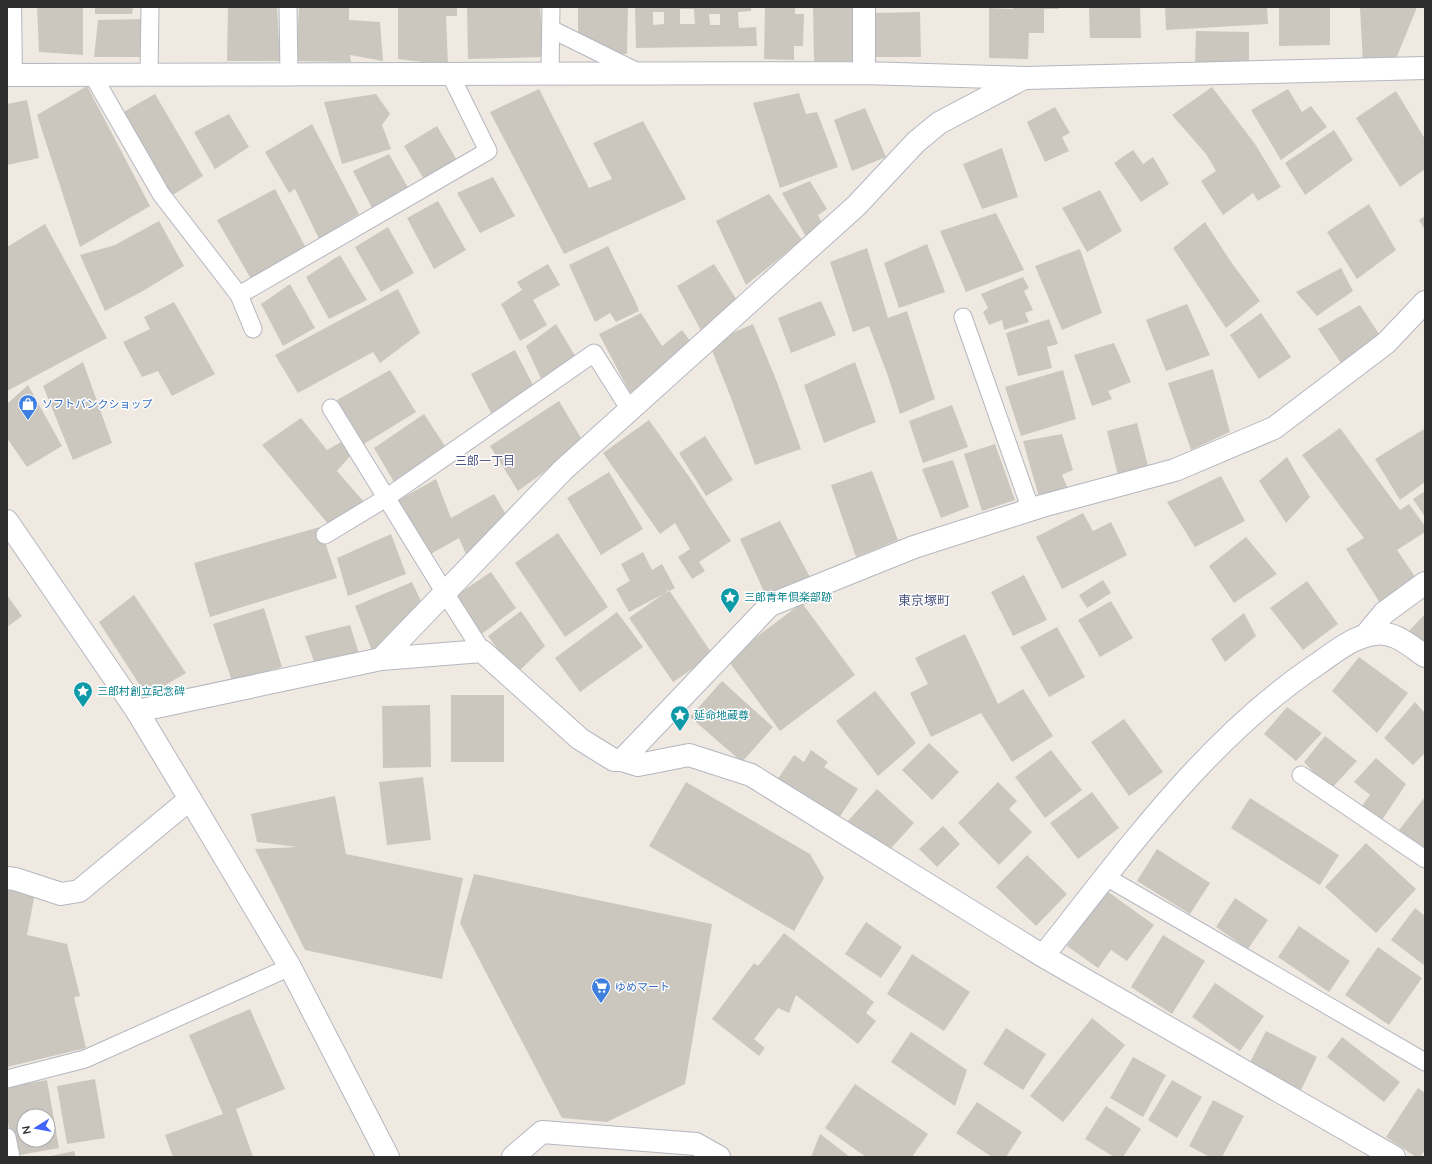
<svg xmlns="http://www.w3.org/2000/svg" width="1432" height="1164" font-family="'Nunito Sans','Noto Sans JP',sans-serif">
	<rect width="100%" height="100%" fill="#efe9e1"/>
	<path fill="#cbc7bf" fill-rule="evenodd" d="M37,7H83V55L39,52Z
		M95,7H133L132,14H95Z
		M228,7H277L280,61H227Z
		M299,7H349V20L380,22L383,61L350,55L351,62L296,61Z
		M398,7H457V16H446L448,65L398,59Z
		M482,7H540L544,57L468,59L467,8Z
		M578,7H628L627,54L578,53Z
		M635,7H751V11L738,12L739,28L756,27L757,46L636,48ZM680,9H694L695,24H680ZM653,12H664V24L653,25ZM709,14H720V25H710Z
		M765,7H795V14H804L803,46H794V60L764,59Z
		M813,7H858V61H814Z
		M1013,7H1059V9H1044V33H1029L1028,59L989,58V8L1013,9Z
		M1089,7H1140L1141,38H1090Z
		M1165,7H1267L1268,24L1166,30Z
		M1279,7H1330V45L1279,46Z
		M1360,7H1417L1394,64L1363,65Z
		M920,12L921,57H876L875,13Z
		M142,19L141,57H94L98,20Z
		M1196,31L1249,32V66L1195,65Z
		M87,86L150,206L80,247L37,115Z
		M1212,87L1255,144L1281,187L1258,201L1253,193L1223,215L1201,181L1216,171L1206,154L1172,115Z
		M539,89L589,188L612,179L593,143L643,121L686,199L564,254L490,112Z
		M1288,89L1302,112L1311,106L1327,127L1281,160L1251,110Z
		M1396,91L1425,139V169L1400,187L1356,118Z
		M799,93L806,114L817,112L838,167L780,188L753,103Z
		M155,94L203,176L171,196L120,114Z
		M376,94L390,114L382,125L391,149L342,164L324,102Z
		M27,100L39,158L7,165V104Z
		M1055,107L1070,133L1062,137L1069,151L1045,162L1027,122Z
		M865,108L886,157L852,171L834,120Z
		M229,114L249,147L215,169L194,132Z
		M312,124L359,214L319,239L295,189L289,193L265,152Z
		M437,126L458,162L425,181L404,146Z
		M1334,130L1353,160L1305,195L1285,163Z
		M1002,148L1018,197L982,209L963,164Z
		M1133,150L1143,164L1153,157L1169,184L1141,202L1114,163Z
		M389,154L410,191L373,210L353,171Z
		M493,177L515,216L480,233L457,193Z
		M810,181L827,209L818,215L825,229L807,239L782,193Z
		M275,189L307,250L251,279L217,220Z
		M1100,190L1122,231L1087,252L1062,208Z
		M769,194L802,240L746,285L716,221Z
		M438,201L466,250L434,269L407,218Z
		M1369,204L1396,250L1357,279L1327,232Z
		M996,213L1024,270L966,292L940,231Z
		M1425,216V230L1419,220Z
		M159,221L184,266L143,291L105,311L80,255L115,245Z
		M1205,222L1231,262L1260,301L1226,328L1173,248Z
		M45,224L107,338L7,391V247Z
		M388,227L414,273L381,292L355,247Z
		M927,244L945,292L899,308L884,263Z
		M608,246L636,303L639,311L616,322L610,313L595,322L569,265Z
		M867,248L888,318L907,311L935,399L900,414L888,376L869,326L853,332L830,262Z
		M1080,249L1102,313L1062,330L1035,266Z
		M340,255L367,300L329,319L306,277Z
		M548,264L560,285L533,300L547,325L520,341L501,304L522,290L517,282Z
		M714,264L740,305L704,336L677,286Z
		M1341,268L1353,291L1317,316L1296,292Z
		M1023,277L1029,288L1024,291L1033,310L1025,313L1029,322L1004,330L1002,320L989,325L983,312L988,308L981,294Z
		M290,284L315,328L283,346L261,304Z
		M398,289L420,333L380,363L373,352L298,393L275,355Z
		M821,301L836,335L791,353L778,318Z
		M174,302L215,374L172,396L158,371L142,377L123,342L150,329L144,317Z
		M1187,304L1210,355L1166,371L1146,320Z
		M1360,305L1383,340L1343,366L1318,329Z
		M641,313L662,346L682,330L693,345L630,393L599,334Z
		M1261,313L1291,357L1259,379L1230,335Z
		M1049,319L1058,344L1047,347L1052,368L1018,376L1006,333Z
		M556,324L577,359L542,381L526,346Z
		M753,324L777,382L801,449L755,465L731,398L709,343Z
		M1114,343L1131,382L1108,391L1112,399L1092,406L1074,355Z
		M515,350L535,389L491,413L471,374Z
		M83,362L112,443L73,460L43,386Z
		M855,362L876,422L824,443L804,385Z
		M1213,369L1230,432L1191,450L1168,383Z
		M390,370L416,412L364,444L337,400Z
		M1063,370L1076,419L1021,436L1005,387Z
		M28,385L62,446L27,467L7,438V404Z
		M559,401L584,443L518,491L490,446Z
		M952,405L968,447L923,463L909,421Z
		M424,414L447,449L394,482L374,448Z
		M301,418L327,450L341,442L350,456L337,471L364,502L329,525L262,445Z
		M649,420L690,478L731,541L699,562L705,571L692,579L678,557L690,549L675,523L660,534L603,453Z
		M1137,423L1148,466L1118,475L1107,431Z
		M1340,428L1400,510L1409,504L1425,526V532L1397,550L1418,581L1380,603L1346,549L1364,538L1302,455Z
		M1424,429L1425,431V482L1400,500L1375,459Z
		M1062,434L1073,470L1062,475L1068,489L1039,497L1023,441Z
		M705,436L733,480L706,496L679,453Z
		M995,444L1015,500L982,511L964,454Z
		M1287,457L1310,497L1286,523L1259,481Z
		M953,460L969,507L941,518L922,469Z
		M872,471L898,540L856,557L831,485Z
		M609,472L643,529L601,555L567,498Z
		M1221,476L1245,521L1195,547L1167,502Z
		M436,479L451,518L494,494L509,520L468,559L459,538L429,555L395,502Z
		M1425,491V517L1413,499Z
		M1083,513L1093,531L1111,522L1127,555L1062,589L1036,537Z
		M780,521L811,579L766,596L740,539Z
		M320,527L337,578L210,617L194,563Z
		M558,533L608,607L565,637L515,563Z
		M391,534L406,574L348,596L337,558Z
		M1246,537L1277,574L1234,603L1209,566Z
		M643,552L652,570L662,564L675,588L629,612L616,589L630,581L621,564Z
		M491,572L516,608L479,636L455,596Z
		M1024,575L1047,620L1013,636L991,592Z
		M1103,580L1111,593L1087,608L1079,595Z
		M1307,581L1338,624L1303,650L1270,608Z
		M412,582L423,605L372,651L355,606Z
		M669,590L713,655L673,682L629,618Z
		M7,595L22,616L7,627Z
		M134,595L186,673L147,696L99,622Z
		M1111,601L1133,638L1100,657L1078,620Z
		M802,603L855,675L780,731L727,659Z
		M264,608L282,667L232,681L213,624Z
		M521,611L545,646L516,674L488,636Z
		M617,612L643,647L580,692L555,658Z
		M1244,613L1256,636L1225,662L1211,639Z
		M1425,614V646L1408,632Z
		M350,625L360,657L316,667L305,636Z
		M1057,627L1085,677L1049,697L1020,647Z
		M965,634L998,704L1023,689L1053,736L1012,762L981,713L931,737L910,693L928,684L915,658Z
		M1359,657L1408,693L1377,733L1332,691Z
		M722,681L773,727L742,762L690,717Z
		M875,691L916,743L878,776L836,721Z
		M451,695H504V762H451Z
		M1415,702L1425,713V753L1413,765L1384,738Z
		M430,705L431,767L383,768L382,706Z
		M1287,707L1322,733L1296,761L1264,734Z
		M1124,719L1163,772L1129,796L1091,742Z
		M1325,736L1357,761L1330,790L1304,762Z
		M929,743L959,772L932,800L902,770Z
		M811,750L828,762L824,767L858,789L835,824L775,783L794,755L804,762Z
		M1051,750L1082,790L1045,818L1015,777Z
		M1376,758L1406,784L1380,823L1361,807L1370,795L1354,782Z
		M423,777L431,840L387,845L379,782Z
		M686,782L810,854L824,878L794,931L649,846Z
		M998,782L1017,801L1009,809L1032,832L999,865L958,823Z
		M877,789L914,823L884,856L847,822Z
		M1092,792L1119,828L1078,859L1050,823Z
		M335,796L346,854L463,878L442,979L305,950L255,849L297,847L257,842L251,814Z
		M1425,797V851L1399,830Z
		M1250,798L1339,855L1320,885L1231,828Z
		M943,826L960,844L937,867L919,849Z
		M1366,843L1416,889L1376,933L1325,887Z
		M1157,849L1210,883L1190,914L1137,881Z
		M1027,855L1067,894L1036,926L996,887Z
		M474,874L712,924L685,1084L607,1122L562,1118L460,923Z
		M7,888L35,893L27,935L67,944L80,996L74,997L86,1048L7,1067Z
		M1107,891L1154,925L1127,961L1111,950L1098,968L1067,946Z
		M1235,898L1268,920L1248,949L1216,927Z
		M1415,908L1425,916V966L1391,940Z
		M866,922L902,947L881,978L845,954Z
		M1299,926L1350,961L1329,992L1278,957Z
		M784,933L874,1002L866,1013L876,1021L858,1044L796,995L789,1013L778,1008L754,1039L765,1048L759,1056L712,1019L754,963L758,966Z
		M1163,935L1205,961L1172,1014L1131,987Z
		M1378,947L1422,978L1389,1025L1345,995Z
		M912,954L970,992L944,1031L887,994Z
		M1215,983L1264,1016L1240,1051L1192,1017Z
		M250,1009L285,1089L236,1109L253,1157H173L165,1135L223,1114L189,1035Z
		M1092,1018L1125,1045L1063,1122L1030,1096Z
		M1006,1028L1046,1054L1023,1090L983,1064Z
		M1266,1031L1317,1057L1301,1090L1249,1064Z
		M911,1032L967,1070L955,1106L891,1062Z
		M1342,1037L1400,1082L1384,1102L1327,1057Z
		M1133,1057L1166,1075L1143,1117L1110,1098Z
		M95,1079L105,1138L67,1144L57,1086Z
		M47,1080L59,1148L14,1156L7,1116V1087ZM24,1116H48V1140H24Z
		M1172,1080L1202,1097L1177,1138L1148,1120Z
		M855,1084L928,1134L912,1157H866L825,1128Z
		M1418,1088L1425,1093V1150L1420,1157H1416L1386,1137Z
		M1213,1100L1244,1116L1222,1157H1210L1189,1146Z
		M977,1102L1022,1132L1006,1157H992L956,1133Z
		M1106,1106L1141,1129L1123,1157H1114L1085,1139Z
		M820,1134L850,1157H811Z
		M74,1151L76,1157H51V1156Z"/>
	<g fill="none" stroke-linecap="round" stroke-linejoin="round">
		<g stroke="#b4b7c1" stroke-width="19">
			<path id="service" d="M288,7L289,74
				M551,29L640,73
				M92,74L161,194L239,295L253,329
				M550,74L551,7
				M149,75L150,7
				M239,295L488,151L450,74
				M963,317L1031,510
				M331,408L445,593L482,651
				M325,535L386,498L594,353L630,410
				M1301,775L1425,859
				M1106,877L1425,1062
				M7,1079L85,1059L290,967
				M7,1137L11,1157"/>
		</g>
		<g stroke="#b4b7c1" stroke-width="24">
			<path id="minor" d="M10,7L11,75
				M864,7V73
				M7,75L864,73L1025,78L1425,68
				M1365,636L1384,613L1425,583
				M381,659L563,470L856,206L916,142L939,123L1024,78
				M137,711L381,659L482,651L580,739L614,760H622L638,765L689,755L751,775L1043,956L1394,1157
				M622,760L770,605L914,547L1042,506L1175,470L1274,428L1386,343L1425,302
				M7,878L15,879L61,894L79,891L190,799
				M1043,956C1126,852 1206,738 1319,663C1336,651 1353,637 1374,634C1395,631 1409,645 1425,656
				M513,1157L542,1132L696,1144L719,1157"/>
		</g>
		<g stroke="#b4b7c1" stroke-width="24">
			<path id="tertiary" d="M7,521L137,711L190,799L290,967L388,1157"/>
		</g>
		<use href="#service" stroke="#fff" stroke-width="17"/>
		<use href="#minor" stroke="#fff" stroke-width="22"/>
		<use href="#tertiary" stroke="#fff" stroke-width="22"/>
	</g>
	<defs>
		<g id="shop-pin" transform="scale(1)"><path d="M0 17L-7.5 6A9.5 9.5 0 1 1 7.5 6Z" fill="#3f7fe0" stroke="#fff"/><path d="M-5-2.5h2.3a2.7 3.5 0 0 1 5.4 0H5L5.5 6h-11ZM-1.5-2.5h3a1.5 2.3 0 0 0-3 0Z" fill="#fff"/></g>
		<g id="sight-pin" transform="scale(1)"><path d="M0 17L-7.5 6A9.5 9.5 0 1 1 7.5 6Z" fill="#0f9aa8" stroke="#fff"/><path d="M0-6L1.8-2.2L6-1.7L2.9 1.2L3.7 5.4L0 3.3L-3.7 5.4L-2.9 1.2L-6-1.7L-1.8-2.2Z" fill="#fff"/></g>
		<g id="supermarket-pin" transform="scale(1)"><path d="M0 17L-7.5 6A9.5 9.5 0 1 1 7.5 6Z" fill="#3f7fe0" stroke="#fff"/><path d="M-6-5.5h2.5l.6 2H6L4.5 2H-2.5L-4.4-4H-6ZM-1.5 3.2a1.3 1.3 0 1 0 .1 0ZM3 3.2a1.3 1.3 0 1 0 .1 0Z" fill="#fff"/></g>
	</defs>
	<g fill-rule="evenodd">
		<use href="#shop-pin" x="28" y="404"/>
		<use href="#sight-pin" x="730" y="597"/>
		<use href="#sight-pin" x="83" y="691"/>
		<use href="#sight-pin" x="680" y="715"/>
		<use href="#supermarket-pin" x="601" y="987"/>
	</g>
	<g text-anchor="middle" stroke-width="3" stroke-linejoin="round" paint-order="stroke">
		<g font-size="11" fill="#366cbe" stroke="#fff" text-anchor="start">
			<text x="42" y="408">ソフトバンクショップ</text>
			<text x="615" y="991">ゆめマート</text>
		</g>
		<g font-size="11" fill="#0d838f" stroke="#fff" text-anchor="start">
			<text x="744" y="601">三郎青年倶楽部跡</text>
			<text x="97" y="695">三郎村創立記念碑</text>
			<text x="694" y="719">延命地蔵尊</text>
		</g>
		<g font-size="12" fill="#4d5680" stroke="#fff">
			<text x="485" y="465">三郎一丁目</text>
		</g>
		<g font-size="13" fill="#4d5680" stroke="#fff">
			<text x="924" y="605">東京塚町</text>
		</g>
	</g>
	<rect width="1432" height="1164" fill="none" stroke="#2e2e2e" stroke-width="16"/>
	<g transform="translate(36 1128) rotate(259)"><circle r="19" fill="#ffffff" stroke="#ababab"/>
	<path d="M0-3L7 15L0 10L-7 15Z" fill="#4264fb"/>
	<text y="-6" font-size="11" font-weight="bold" text-anchor="middle" fill="#2e2e2e">N</text>
	</g>
</svg>
